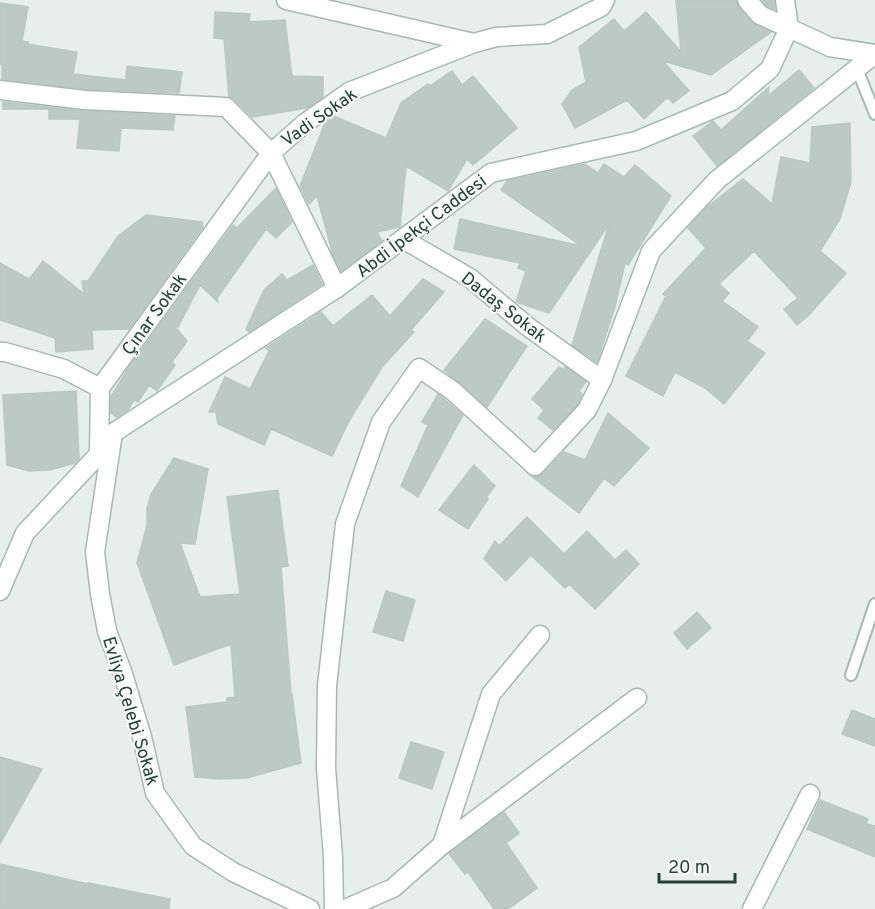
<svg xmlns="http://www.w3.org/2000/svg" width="875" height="909" font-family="Overpass,sans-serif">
	<rect width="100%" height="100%" fill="#e6efeb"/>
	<path fill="#bbcac4" stroke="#b8c9c2" stroke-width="1.5" d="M676,0H736L738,7L752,22L771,32L711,75L663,61L689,91L673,103L668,97L644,119L627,100L575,128L562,104L572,90L586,82L579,47L614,19L624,31L646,12L681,52Z
		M762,0H774L775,9L767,6Z
		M0,3L28,7L22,41L28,42L27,44L77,52L73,74L126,80L127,66L182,72L179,93L86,89L2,79V64H0Z
		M215,12L250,14L249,22L285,20L292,76L323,77V97L307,108L252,117L234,99L229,97L224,39L214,38Z
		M799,70L814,88L717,166L693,136L713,121L721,130L769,87L768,96Z
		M452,71L462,85L473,76L517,128L473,165L467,159L448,191L406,166L400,227L377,232L382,241L341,271L333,255L317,196L309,204L300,186L325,123L334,116L386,138L401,103L428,84L430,86Z
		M3,102L84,111L175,116L173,130L121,128L119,151L77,148L80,119H49V109H3Z
		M850,123L851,182L840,219L820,251L846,273L809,315L797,325L784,309L798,298L754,251L719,284L729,293L722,301L758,327L747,341L765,353L724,404L705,388L675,372L663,396L626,376L666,296L663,294L706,248L688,228L707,207L743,179L772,204L781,157L810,163L812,127Z
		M585,164L598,173L604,164L624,177L635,165L671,196L628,265L625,263L615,307L597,362L572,345L609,224L549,313L516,302L526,271L518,268L520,263L454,249L460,219L581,246L501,190L507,181Z
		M276,188L292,222L276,238L266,229L217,298L218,302L200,285L178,327H175L187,341L172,362L175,365L157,391L149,385L138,402L134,400L128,410L117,417L111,413V397L127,370L233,225L237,228Z
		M146,215L202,222L203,227L129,329L92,330L93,349L56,352L55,338L0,320V263L29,279L43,261L84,294L82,281H88L118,236Z
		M313,265L322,284L249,332L246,329L264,290L282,274L287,280Z
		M423,279L444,292L411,330L414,332L382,367L349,421L332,456L271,429L264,445L218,424L216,412H209L225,377L250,389L269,351L266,348L321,312L333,326L372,295L390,316Z
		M485,319L527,346L487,407L444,370Z
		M559,367L564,370L565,367L586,382L579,391L582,394L578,404L553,430L538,418L544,410L532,399Z
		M76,391L79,459L75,463L50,470L29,471L7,465L3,395Z
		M438,394L463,415L418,497L401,486L428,425L422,422Z
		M608,413L649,448L614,486L604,478L579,513L531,476L538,477L543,474L564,452L585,460Z
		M174,458L208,469L195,544L180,543L200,597L240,594L227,497L278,490L288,566L281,567L291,694H292L301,763L247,778L221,779L195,777L186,707L227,702V698L235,697L231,644L174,665L137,563L147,525V508L151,494Z
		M474,465L495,486L486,498L488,499L468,529L439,510Z
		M527,517L564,554L587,531L615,560L626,550L639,564L595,609L569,584L565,588L531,555L506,581L484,559L495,541L499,546Z
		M386,591L415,600L403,641L373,632Z
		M697,612L711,628L687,649L674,633Z
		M852,710L875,719V746L842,734Z
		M411,742L444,752L432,789L399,778Z
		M0,757L42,769L0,844Z
		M820,800L868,819L866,824L875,826V857L807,829Z
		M504,812L519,833L506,843L537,888L508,909H494L468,872L465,874L449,854Z
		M0,864L88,884V883L170,899L169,909H0Z"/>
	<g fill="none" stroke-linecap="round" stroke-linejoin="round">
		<g stroke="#a8b8b2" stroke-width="14">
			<path id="lane" d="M857,69L875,114
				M851,675L875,604"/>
		</g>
		<g stroke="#a8b8b2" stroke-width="21">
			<path id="street" d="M286,0L474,43
				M747,0L760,15L789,28
				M785,0L789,28
				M0,90L85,100L226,107L271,153L305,123L349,92L474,43L496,37L547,34L601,7L605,0
				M403,239L470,278L527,326L602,380
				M0,352H5L64,369L100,388L271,153L337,288
				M113,433L95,552L100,594L107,631L123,674L142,737L155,793L193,846L233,872L310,909
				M99,454L100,388
				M442,845L637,698
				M334,909L333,857L326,768L327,686L345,524L381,422L419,368L453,391L535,466
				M345,909L393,888L442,845L491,694L540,635
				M752,909L810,794"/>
		</g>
		<g stroke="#a4bbb3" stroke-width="21">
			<path id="secondary" d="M535,466L587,410L602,380L651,251L717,180L875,54
				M0,591L25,533L99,454L113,433L337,288L491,173L636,141L732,101L770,69L789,28L830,47L875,54"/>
		</g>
		<use href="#lane" stroke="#fff" stroke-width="10"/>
		<use href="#street" stroke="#fff" stroke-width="18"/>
		<use href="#secondary" stroke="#fff" stroke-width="18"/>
	</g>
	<g text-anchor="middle" stroke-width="4.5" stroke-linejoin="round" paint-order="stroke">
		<g font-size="18" fill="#24423a" stroke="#f7fbf9">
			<text transform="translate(319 117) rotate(-35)" y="6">Vadi Sokak</text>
			<text transform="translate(421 226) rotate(-37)" y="6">Abdi İpekçi Caddesi</text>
			<text transform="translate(504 307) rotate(38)" y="6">Dadaş Sokak</text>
			<text transform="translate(154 314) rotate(-54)" y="6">Çınar Sokak</text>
			<text transform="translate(131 711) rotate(73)" y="6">Evliya Çelebi Sokak</text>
		</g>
	</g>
	<path d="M659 873v9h76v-9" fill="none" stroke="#24423a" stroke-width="3"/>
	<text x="668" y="873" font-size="18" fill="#24423a" stroke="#f7fbf9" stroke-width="4.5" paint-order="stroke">20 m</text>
</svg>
